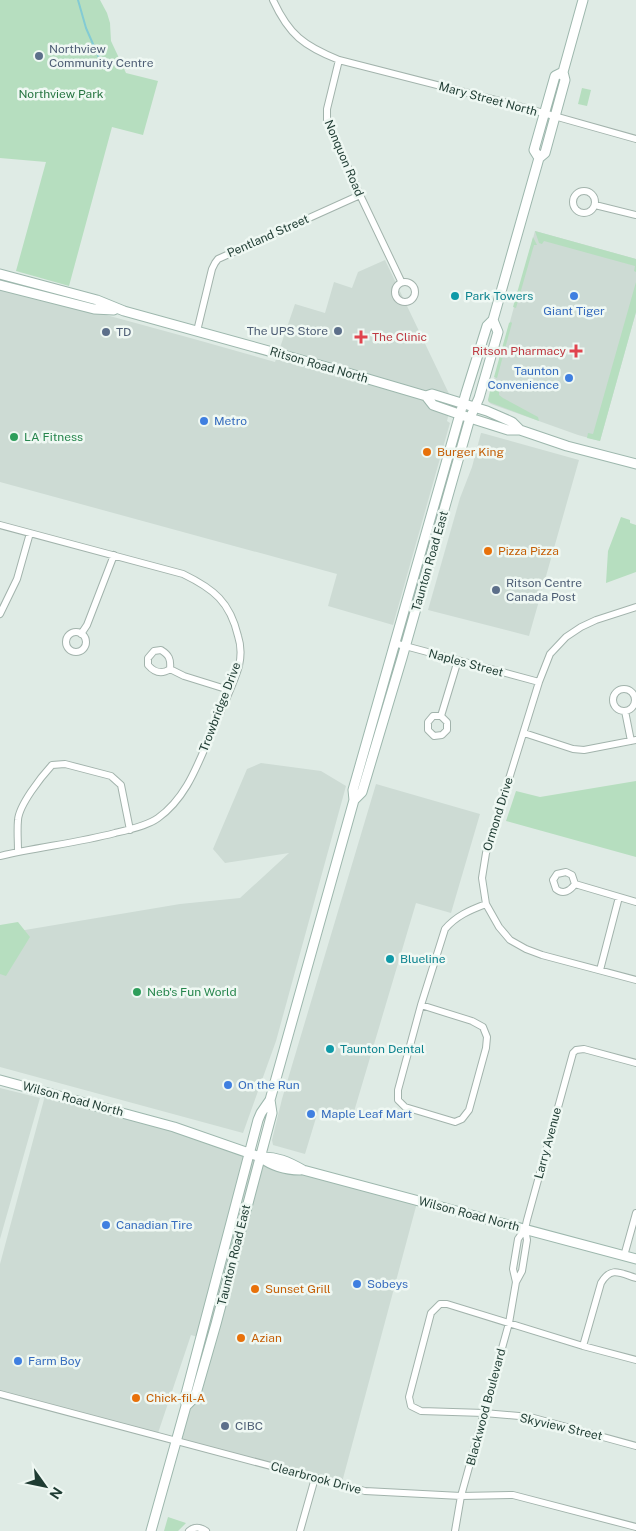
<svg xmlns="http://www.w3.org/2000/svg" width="636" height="1531" font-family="'Public Sans',sans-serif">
	<rect width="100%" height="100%" fill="#dfebe5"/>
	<path fill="#cddbd4" d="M535,231L636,259V312L600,441L578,435L491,404L488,401Z
		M385,260L452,400L447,421L450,423L393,625L328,606L337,574L0,482V286L194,339L275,362L295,304L325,313L334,282L352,288L358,272Z
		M481,433H482L579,460L529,636L428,610L460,498L472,467Z
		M261,763L321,771L346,786L276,1041L243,1133L0,1067V965L13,932L180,904L240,898L289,853L225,863L213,849L247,769Z
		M376,784L480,814L451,913L416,903L353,1115L319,1108L305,1154L273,1145L272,1140L282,1099Z
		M0,1088L40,1098L0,1239Z
		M46,1092L249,1154L418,1199L341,1486L176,1441L201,1338L191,1335L157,1436L0,1394V1264Z"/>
	<path fill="#b6debf" d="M0,0H100L107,13L110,23L111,41L126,73L158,81L143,135L112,127L69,286L16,271L46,162L0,158Z
		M582,88L591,90L587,106L578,104Z
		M535,231L636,259V272L634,271L635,266L544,241L542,244L539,243Z
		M533,237L537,245H534L516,308L513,307Z
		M636,282V312L600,441L587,438L588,433L593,434Z
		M511,322L512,323L497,378L494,377L509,323Z
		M491,387L499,389V395L503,398L538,417L539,421L489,402L488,400Z
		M621,517L630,520V523L636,525V572L606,583L608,551Z
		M636,781V857L506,821L516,791L540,797Z
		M18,922L30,937L6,976L0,974V925Z
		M168,1517L186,1523L178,1531H164Z"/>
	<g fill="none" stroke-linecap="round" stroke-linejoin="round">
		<path stroke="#83cbd4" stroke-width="2" d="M78,0L86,28L103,67"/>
		<g stroke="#a2b3ac" stroke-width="8">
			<path id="street" d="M273,0C289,35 304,46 339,60L515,105L636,139
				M339,60L327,109V120L360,195L401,281
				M573 202a11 11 0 1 1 22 0a11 11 0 1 1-22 0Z
				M595,205L636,215
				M395 292a10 10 0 1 1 20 0a10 10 0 1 1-20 0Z
				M197,331L212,269L215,263L218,259L360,195
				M0,525L183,574C214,589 230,602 238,636C241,645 241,657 239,666C232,690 219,713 210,736C197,766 186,798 158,818C147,826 128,830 115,833C77,843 38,847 0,856
				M636,607L596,620L581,627L566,637L550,654L539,682L486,853L482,878L486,904L499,927L510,940L526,949L542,955L636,980
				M0,614L17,579L30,533
				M66 642a10 10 0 1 1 20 0a10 10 0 1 1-20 0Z
				M81,634L87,625L114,555
				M394,643L539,682
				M161,650C169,655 171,659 170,669C161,675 154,672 148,665V658L154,651Z
				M170,669L184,676L229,690
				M613 700a11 11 0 1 1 22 0a11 11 0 1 1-22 0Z
				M625,711L631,741
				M441,716H433L428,722V730L434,736L442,735L447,730V722L441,716L458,660
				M524,733L573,749L584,750L636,740
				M18,852C18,841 17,830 18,820C19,805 41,777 52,765L65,764L111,776L121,785L130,830
				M575,884C570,891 563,895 556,889L553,880L557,874L566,872L572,875L575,884L636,902
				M600,970L619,897
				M421,1005L472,1021L483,1027L487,1037L486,1048L469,1110L462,1119L455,1122L405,1107L398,1100V1090L421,1005L445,929C456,916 470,910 486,904
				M624,1256L636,1213
				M516,1282L522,1271L527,1240L525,1229L527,1220L573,1053L576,1050L584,1049L636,1063
				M583,1346L601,1283C611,1266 620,1273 636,1278
				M636,1360L583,1346L447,1304H440L431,1313L409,1397L411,1406L421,1411L484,1413L530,1417L636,1446
				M0,1394L365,1491L461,1496L513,1495L636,1527
				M189,1531C195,1526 200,1527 206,1531
				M300,1531L315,1478
				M455,1531L461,1496L509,1323L516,1282L513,1269L518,1239L525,1229"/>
		</g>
		<g stroke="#9db7ad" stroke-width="11">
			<path id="secondary" d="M539,158L534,150L555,76L563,72
				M0,274L97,300L124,311L341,371L426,396L432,394L487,411L512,422L520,430
				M0,285L94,309L114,310
				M426,396L433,405L470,418L508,430H520L567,446L636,464
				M354,800L362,792L402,658L470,418L479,398L498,332L493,320
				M0,1080L174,1127L260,1157C272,1166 285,1170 300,1170
				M260,1157C276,1156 289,1162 303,1170L636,1259
				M186,1406L195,1397L216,1324L272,1113L270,1100
				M151,1531L186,1406V1394L258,1120L261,1113L270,1100L354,800L353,790L466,393L487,326L493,320L539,158L545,153L565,80L563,72L583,0"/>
		</g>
		<use href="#street" stroke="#fff" stroke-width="6"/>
		<use href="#secondary" stroke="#fff" stroke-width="9"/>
	</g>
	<g fill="#5c6f8a" stroke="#eff8f3" stroke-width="2">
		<circle cx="39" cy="56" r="5"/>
		<circle cx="338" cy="331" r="5"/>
		<circle cx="106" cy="332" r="5"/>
		<circle cx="496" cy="590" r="5"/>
		<circle cx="225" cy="1426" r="5"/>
	</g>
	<g fill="#0f9aa8" stroke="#eff8f3" stroke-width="2">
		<circle cx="455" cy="296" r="5"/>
		<circle cx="390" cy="959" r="5"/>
		<circle cx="330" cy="1049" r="5"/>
	</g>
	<g fill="#3f7fe0" stroke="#eff8f3" stroke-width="2">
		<circle cx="574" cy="296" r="5"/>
		<circle cx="569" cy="378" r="5"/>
		<circle cx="204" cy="421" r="5"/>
		<circle cx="228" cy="1085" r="5"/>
		<circle cx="311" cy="1114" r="5"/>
		<circle cx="106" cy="1225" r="5"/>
		<circle cx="357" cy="1284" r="5"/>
		<circle cx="18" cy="1361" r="5"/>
	</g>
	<g fill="#e0444e" stroke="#eff8f3" stroke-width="2">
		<path d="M358.5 329.5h5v5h5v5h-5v5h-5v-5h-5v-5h5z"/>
		<path d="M573.5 343.5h5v5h5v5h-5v5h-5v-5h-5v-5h5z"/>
	</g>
	<g fill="#2e9e5b" stroke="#eff8f3" stroke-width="2">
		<circle cx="14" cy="437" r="5"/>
		<circle cx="137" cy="992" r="5"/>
	</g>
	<g fill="#e8710a" stroke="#eff8f3" stroke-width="2">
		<circle cx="427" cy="452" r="5"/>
		<circle cx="488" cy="551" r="5"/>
		<circle cx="255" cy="1289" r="5"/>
		<circle cx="241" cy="1338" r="5"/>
		<circle cx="136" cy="1398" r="5"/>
	</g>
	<g text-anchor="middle" stroke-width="5" stroke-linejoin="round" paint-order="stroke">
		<g font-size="12" fill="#4e5e75" stroke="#eff8f3" text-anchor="start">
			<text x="49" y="53">Northview<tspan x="49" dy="14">Community Centre</tspan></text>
			<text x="328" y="335" text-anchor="end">The UPS Store</text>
			<text x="116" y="336">TD</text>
			<text x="506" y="587">Ritson Centre<tspan x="506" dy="14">Canada Post</tspan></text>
			<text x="235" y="1430">CIBC</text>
		</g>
		<g font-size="12" fill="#277542" stroke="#eff8f3">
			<text x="61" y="98">Northview Park</text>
		</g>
		<g font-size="12" fill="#1f3c33" stroke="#eff8f3">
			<text transform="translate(488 99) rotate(15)" y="4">Mary Street North</text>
			<text transform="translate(344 158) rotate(67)" y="4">Nonquon Road</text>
			<text transform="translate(268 236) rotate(-24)" y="4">Pentland Street</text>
			<text transform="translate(319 365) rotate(16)" y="4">Ritson Road North</text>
			<text transform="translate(430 561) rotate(-74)" y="4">Taunton Road East</text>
			<text transform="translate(466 663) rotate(15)" y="4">Naples Street</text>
			<text transform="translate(220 707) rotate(-69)" y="4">Trowbridge Drive</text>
			<text transform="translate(498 814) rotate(-73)" y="4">Ormond Drive</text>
			<text transform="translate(73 1099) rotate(15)" y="4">Wilson Road North</text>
			<text transform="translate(548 1143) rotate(-75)" y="4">Larry Avenue</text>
			<text transform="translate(469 1214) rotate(15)" y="4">Wilson Road North</text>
			<text transform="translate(234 1255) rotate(-76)" y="4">Taunton Road East</text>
			<text transform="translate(486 1407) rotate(-75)" y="4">Blackwood Boulevard</text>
			<text transform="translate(561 1427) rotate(13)" y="4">Skyview Street</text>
			<text transform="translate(316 1478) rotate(15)" y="4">Clearbrook Drive</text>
		</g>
		<g font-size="12" fill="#0d838f" stroke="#eff8f3" text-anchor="start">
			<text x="465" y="300">Park Towers</text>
			<text x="400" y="963">Blueline</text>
			<text x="340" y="1053">Taunton Dental</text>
		</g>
		<g font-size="12" fill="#366cbe" stroke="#eff8f3" text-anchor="start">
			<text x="574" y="315" text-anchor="middle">Giant Tiger</text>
			<text x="559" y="375" text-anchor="end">Taunton<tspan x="559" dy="14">Convenience</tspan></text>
			<text x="214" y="425">Metro</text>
			<text x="238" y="1089">On the Run</text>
			<text x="321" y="1118">Maple Leaf Mart</text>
			<text x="116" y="1229">Canadian Tire</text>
			<text x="367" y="1288">Sobeys</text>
			<text x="28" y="1365">Farm Boy</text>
		</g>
		<g font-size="12" fill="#be3a42" stroke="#eff8f3" text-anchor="start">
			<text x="372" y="341">The Clinic</text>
			<text x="566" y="355" text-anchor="end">Ritson Pharmacy</text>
		</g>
		<g font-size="12" fill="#27864d" stroke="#eff8f3" text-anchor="start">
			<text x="24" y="441">LA Fitness</text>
			<text x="147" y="996">Neb's Fun World</text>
		</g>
		<g font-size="12" fill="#c56008" stroke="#eff8f3" text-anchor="start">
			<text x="437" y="456">Burger King</text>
			<text x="498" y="555">Pizza Pizza</text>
			<text x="265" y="1293">Sunset Grill</text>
			<text x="251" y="1342">Azian</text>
			<text x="146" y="1402">Chick-fil-A</text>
		</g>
	</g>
	<g transform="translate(45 1486) rotate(123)" stroke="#eff8f3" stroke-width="4" paint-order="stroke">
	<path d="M0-4L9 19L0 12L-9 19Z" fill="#1f3c33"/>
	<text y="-8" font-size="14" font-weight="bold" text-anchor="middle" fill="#1f3c33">N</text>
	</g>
</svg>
